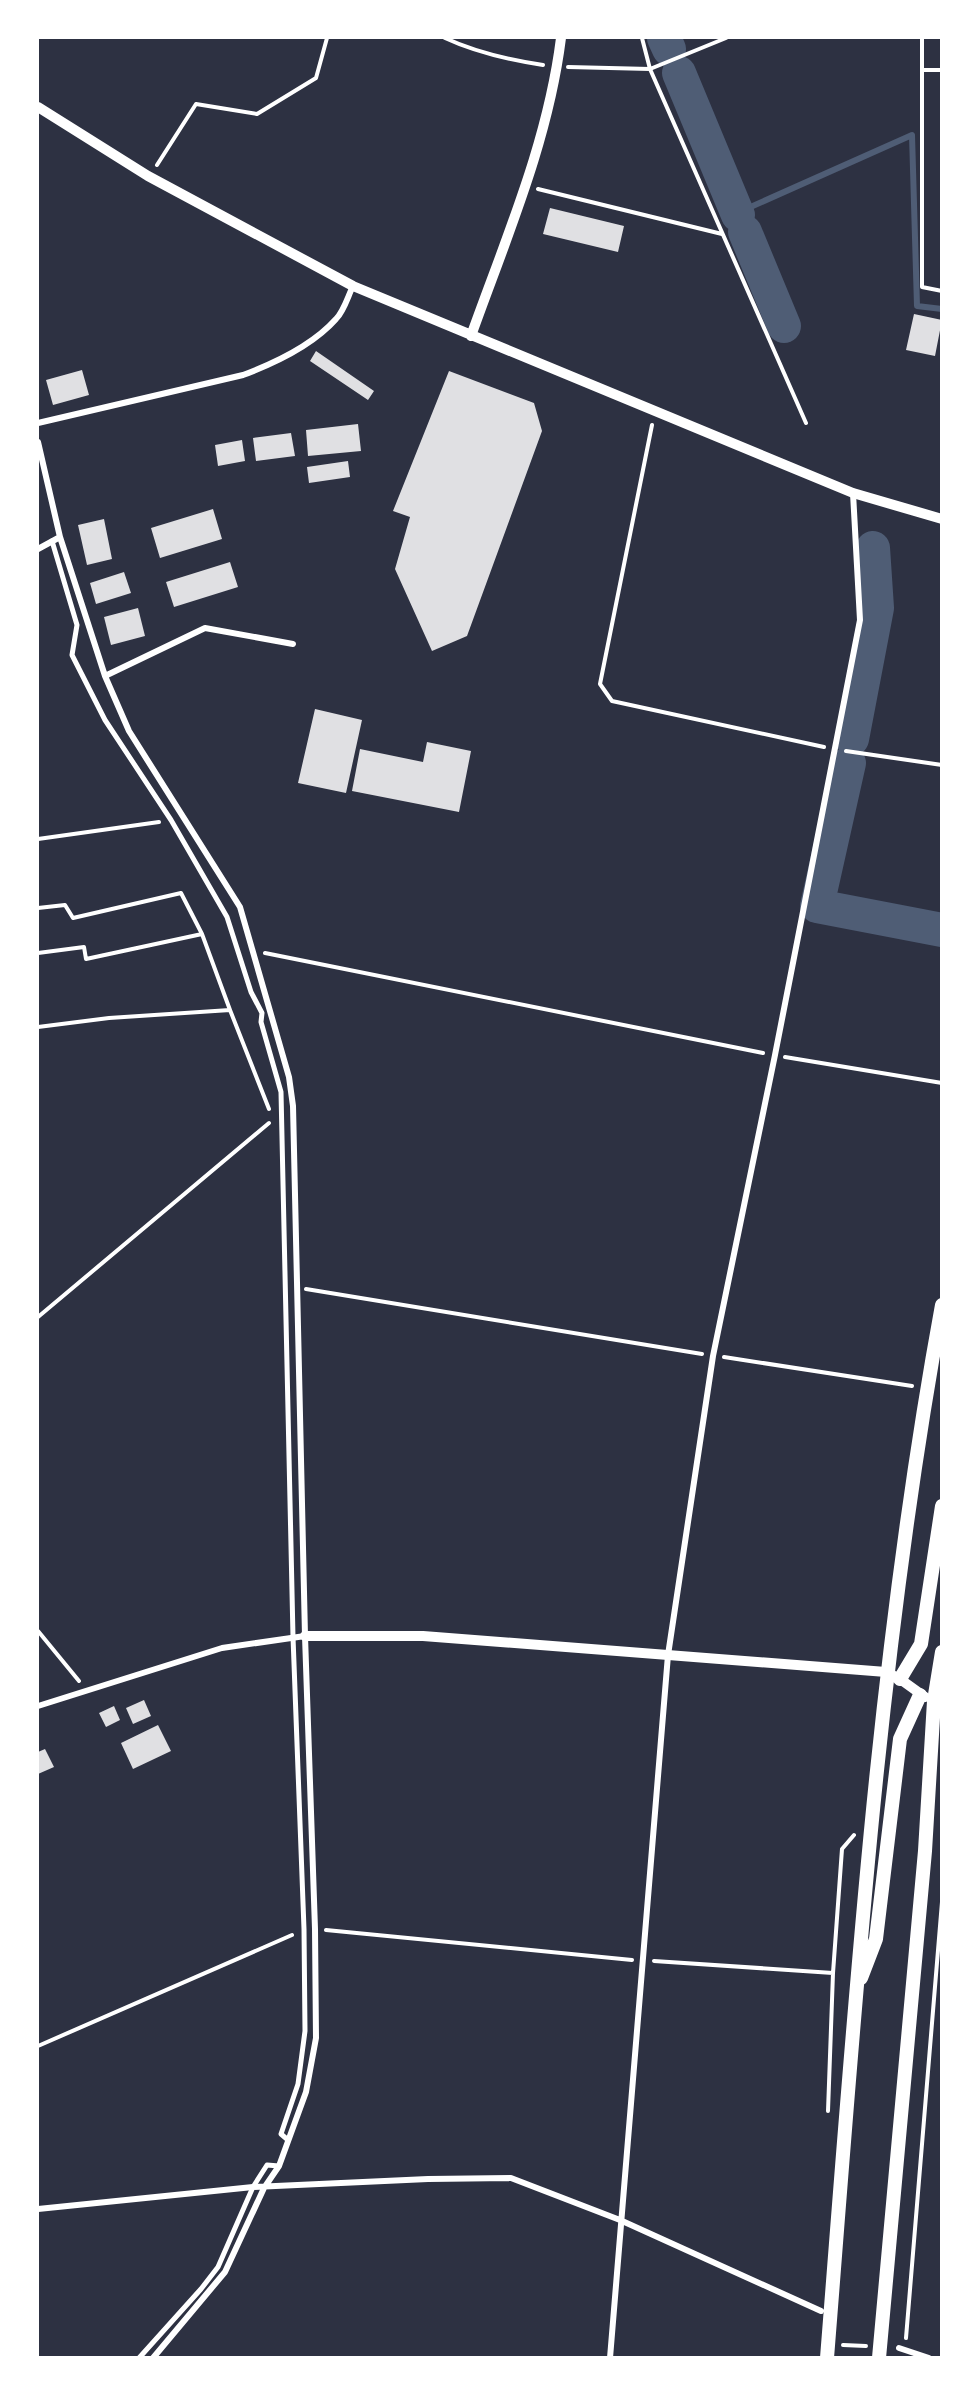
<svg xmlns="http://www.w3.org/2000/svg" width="979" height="2395" font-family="'DejaVu Sans',sans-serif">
	<rect width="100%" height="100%" fill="#2d3142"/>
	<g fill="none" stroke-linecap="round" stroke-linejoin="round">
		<path stroke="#4f5d75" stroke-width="6" d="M737,213L912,135L917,306L942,309"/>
		<path stroke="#4f5d75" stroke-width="34" d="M664,38L669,49
			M679,73L738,215
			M745,232L784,326
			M852,739L877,608L873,548
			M849,763L817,906L942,930"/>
	</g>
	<path fill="#e0e0e3" d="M550,208L624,226L618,252L543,234Z
		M914,314L942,320L935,356L906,350Z
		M316,351L374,391L368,400L310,361Z
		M82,370L89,395L53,405L46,380Z
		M449,371L534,403L542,431L467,636L432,651L395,569L410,517L393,511Z
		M358,424L361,451L308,456L306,430Z
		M291,433L295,456L256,461L253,438Z
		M242,440L245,461L218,466L215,445Z
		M348,461L350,477L309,483L307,467Z
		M213,509L222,539L160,558L151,528Z
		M104,519L112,559L87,565L78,525Z
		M230,562L238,587L174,607L166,582Z
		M124,572L131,593L96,604L90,583Z
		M138,608L145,636L111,645L104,617Z
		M315,709L362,720L346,793L298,783Z
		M427,742L471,751L459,812L352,791L360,749L423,762Z
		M144,1700L151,1716L133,1724L126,1708Z
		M114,1706L120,1720L106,1727L99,1713Z
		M158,1725L171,1751L133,1769L121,1743Z
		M45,1749L54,1767L38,1774V1752Z"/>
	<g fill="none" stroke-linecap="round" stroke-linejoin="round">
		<path stroke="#fff" stroke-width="4" d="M445,38C475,52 510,60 543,65
			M642,38L650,69L806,423
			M922,38V287L942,291
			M568,67L650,69L726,38
			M923,70H942
			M157,165L196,104L257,114L316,78L327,38
			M538,189L722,234
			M652,425L600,684L612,701L824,747
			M846,751L942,765
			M38,839L159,822
			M38,908L65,905L73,918L181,893L202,934L230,1010
			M38,953L84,947L86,959L202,934
			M265,953L763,1053
			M38,1027L109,1018L230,1010L269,1109
			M785,1057L942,1083
			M306,1289L702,1354
			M38,1317L269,1123
			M724,1357L912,1386
			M38,1631L79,1681
			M326,1930L632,1960
			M654,1961L833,1973
			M38,2046L292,1935
			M828,2111L833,1973L842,1849L854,1835
			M906,2338L942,1902
			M843,2345L866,2346"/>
		<path stroke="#fff" stroke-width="5" d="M52,541L77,625L72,655L105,720L171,820L227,917L251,992L262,1013L261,1022L281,1092L293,1637L304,1929L305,2031L298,2084L281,2134L288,2140
			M139,2358L201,2289L218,2267L253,2187L267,2165L279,2166"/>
		<path stroke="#fff" stroke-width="6" d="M38,423L243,375C275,363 313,345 336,319C344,311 348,296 353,286
			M38,442L60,537L105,676L129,731L240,907L289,1077L293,1106L305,1636L315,1929L316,2038L306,2092L279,2166L264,2188L225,2272L153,2358
			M38,549L60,537
			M105,676L205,628L293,644
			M38,1706L222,1648L305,1636
			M38,2209L253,2187L428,2179L511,2178L620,2220L821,2311
			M899,2348L929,2358
			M610,2358L668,1655L713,1356L775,1055L860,620L853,493"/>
		<path stroke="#fff" stroke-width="10" d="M38,107L148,176L353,286L853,493L942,519
			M471,336C506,238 548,142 561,38
			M305,1636H423L886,1672L900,1679L925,1697"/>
		<path stroke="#fff" stroke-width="14" d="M900,1679L921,1644L942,1506
			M861,1978L876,1939L900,1739L920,1695
			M827,2358C855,2005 878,1653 942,1305
			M879,2358L925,1851L934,1701L942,1652"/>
	</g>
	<rect width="979" height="2395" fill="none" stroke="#ffffff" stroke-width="78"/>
</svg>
